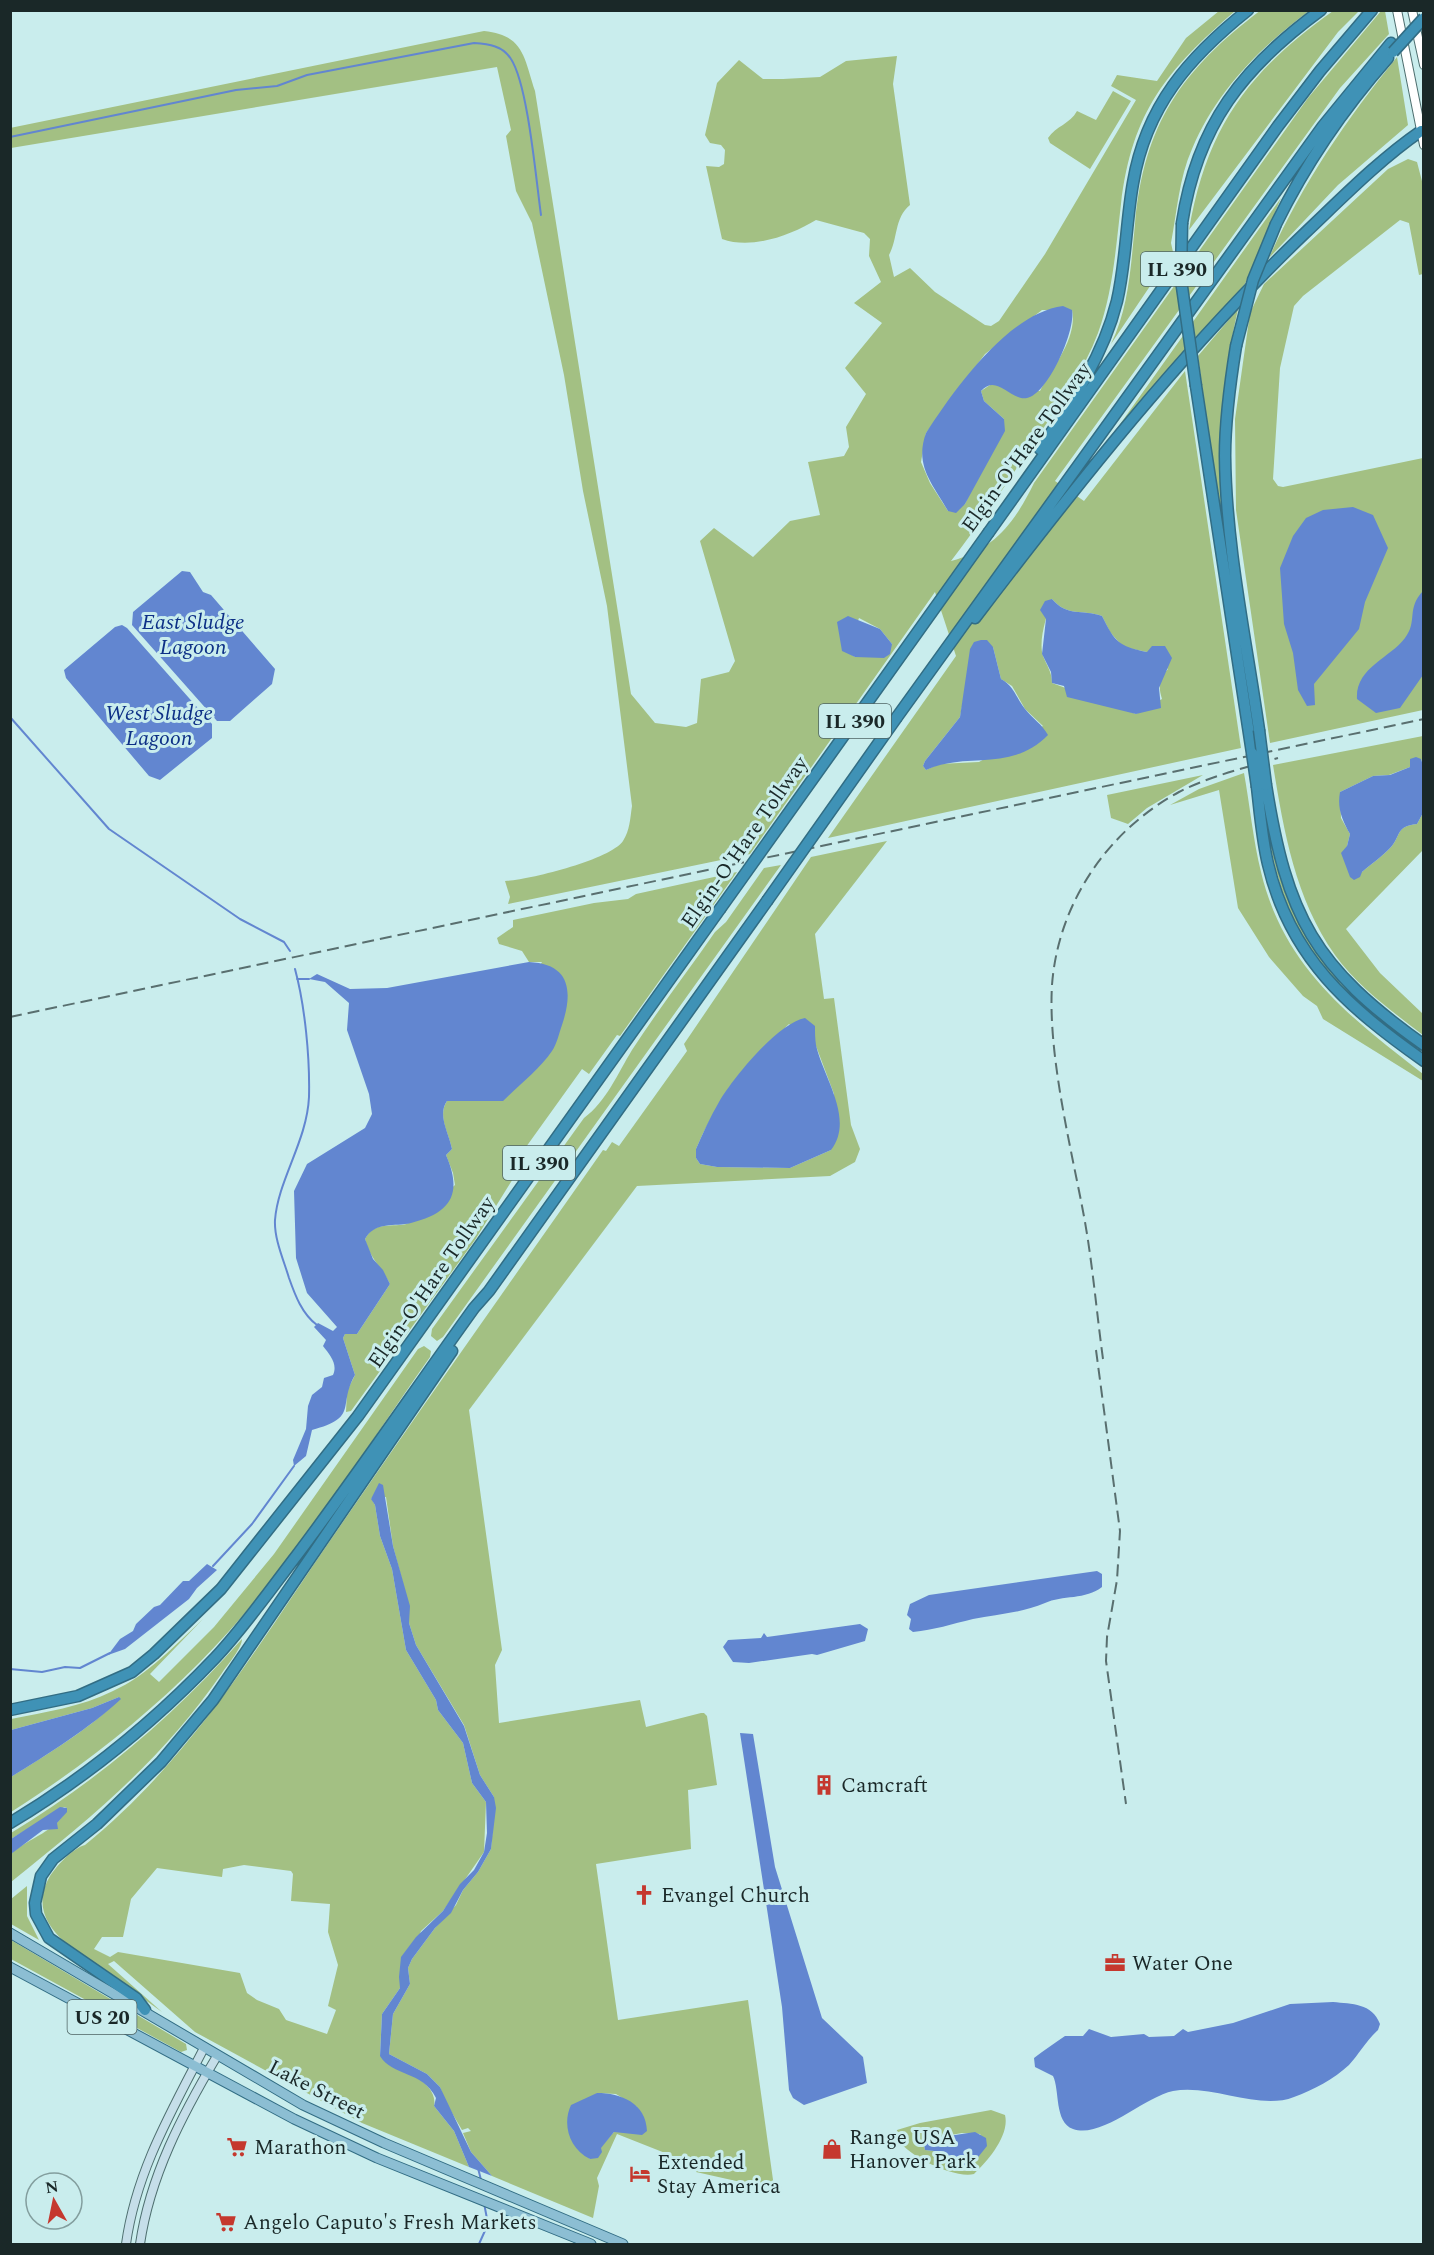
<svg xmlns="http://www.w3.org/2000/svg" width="1434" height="2255" font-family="Spectral,serif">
	<rect width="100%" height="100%" fill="#c9eded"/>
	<path fill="#a3c083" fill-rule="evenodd" d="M1261,10L1309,11C1260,47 1216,92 1192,149C1179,178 1177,212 1171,243L1173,252L1111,344C1129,308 1131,264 1135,224C1144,123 1182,70 1261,10Z
		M1219,11H1235C1167,70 1132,111 1121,204C1116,246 1113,292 1098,333C1084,371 1059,405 1036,439C1009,480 981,522 951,561C994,550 1015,522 1034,483L1308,98L1381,11H1385L1389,34L1340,88L1055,481L1084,501L1185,371L1241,748L828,838L956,656L935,592L750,854L508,904L510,897L505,881C528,880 610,860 623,841C630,830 630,819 632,806L607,606L583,491L564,375L532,223L516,191L506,136L511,130L497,67L11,148L10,128L484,31C524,35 524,58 535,91L631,694L655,723L686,727L697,723L701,679L729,672L735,661L700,541L714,528L753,557L790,521L820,515L808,462L844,456L849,447L846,427L866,394L845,368L882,323L854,303L881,282L869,256L870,239L864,233L816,220C791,235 752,250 722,239L706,166L719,167L724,164L725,150L721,145L710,143L705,135L717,83L739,60L763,79H783L820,77L846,61L897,56L893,84L910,205C894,218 898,239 889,255L894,277L910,268L935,292L985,325L991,326L999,321L1045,254L1136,100L1111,86L1117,75L1157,81L1186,38ZM1042,310H1072C1078,338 1052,368 1040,391L996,385H990L981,391L984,401L1004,419L965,504L948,511L930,483L921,462L926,433L985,354ZM1052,599C1067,617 1082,609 1102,616L1110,632L1123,647L1147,652L1168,669C1159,679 1158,686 1162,699L1136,714L1052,683C1052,672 1047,666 1043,656C1038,640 1047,615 1052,599ZM859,618L880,629L892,644L875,657H855L847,652ZM993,647L1001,679L1012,686L1025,709L1043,726L979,762L939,764L926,770L923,766L925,761L960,717L967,680Z
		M1333,11H1359L1338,32L1189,230C1207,126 1249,71 1333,11Z
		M1397,57L1408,125L1338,185L1269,258C1302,184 1346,120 1397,57Z
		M1113,91L1131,101L1090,169L1050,143L1048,138C1056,126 1070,124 1077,111L1096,120Z
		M1408,159L1417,162L1423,185V274L1419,275L1409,223L1400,220L1303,296L1294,306L1280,368L1273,479L1278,486L1283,487L1423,458V710L1270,743L1236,510L1235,419L1250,313L1264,284L1388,169Z
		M1281,198L1245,284L1106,444Z
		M1238,309C1222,379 1217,446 1223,518L1220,519L1198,356Z
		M1423,736V765L1421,759L1410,767L1389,775L1373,776L1340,792L1341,818L1350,834L1347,846L1362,872C1371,864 1383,856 1391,847C1402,834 1395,827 1417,824L1423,813V850L1346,929L1380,973L1423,1014V1035C1393,1012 1358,987 1335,955C1295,898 1284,832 1273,765Z
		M1244,773C1250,806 1253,840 1261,872C1284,968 1351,1018 1423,1074V1081L1323,1019L1317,1006L1303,996L1269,957L1238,908L1219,790L1170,805L1199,789Z
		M1203,775L1147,808L1128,824L1111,818L1107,795Z
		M1265,812L1280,878L1305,934L1340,983L1390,1028C1310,974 1277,907 1265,812Z
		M887,841L815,934L824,999L834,998L851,1125L860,1149L855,1162L830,1176L637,1186L469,1410L502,1650L495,1665L499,1723L640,1700L646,1727L701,1713H704L707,1716L717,1785L688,1790L691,1849L596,1864L618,2020L748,2000L774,2187L767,2188L696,2172L698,2166L617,2134L597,2178L599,2186L593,2218L492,2176L471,2152L463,2133L471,2131L468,2128L462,2130L445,2101L440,2087L427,2074L389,2054L393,2014L410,1984L408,1968L412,1959L435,1928L456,1905L463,1890L478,1872L491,1849L494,1812V1797L480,1775L464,1725L416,1645L409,1623V1606L393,1546L386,1497L371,1498L375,1505L380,1536L392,1569L406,1650L436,1700L438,1710L463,1743L472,1783L486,1802L484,1852L443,1911L421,1931L400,1988L382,2014L380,2055C398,2067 439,2082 434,2106L454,2131L469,2167L362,2123L195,2032L114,1961L108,1964L162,2012C144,1999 125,1986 106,1973C76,1951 24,1923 49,1878C55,1867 73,1848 85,1845C194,1756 258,1645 336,1532C424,1404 514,1277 603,1150L606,1151L612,1142L619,1146L687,1051L684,1044L811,857ZM789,1024L816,1046L834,1094L831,1150L790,1168L717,1167L700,1164L696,1158V1149C717,1098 750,1061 789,1024ZM244,1865L291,1871L293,1874L291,1901L330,1904L328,1932L338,1965L328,2006L336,2010L327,2034L286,2020L279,2009L257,2000L247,1993L240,1973L118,1952L110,1957L94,1949L102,1937H123L131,1899L157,1868L222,1877L223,1869ZM597,2093L616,2094L637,2107L629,2132H614L590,2159L578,2148Z
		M781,865L443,1337L437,1341L431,1336L432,1329L584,1118C606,1102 618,1073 632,1050C658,1010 688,971 715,932L726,922L764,868Z
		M737,872L620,1036L617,1035L589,1074L582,1069L521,1154L524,1161L475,1240L351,1411L346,1412L347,1391L355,1375L343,1338L345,1334H357L390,1284C382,1268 369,1257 365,1239C376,1218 397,1230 411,1222C427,1212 441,1197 455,1185L453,1173L446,1155L452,1149C449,1133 437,1116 447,1101H455L542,962H529L522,951L499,944L497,938L513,927V920L594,903L628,899L636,894Z
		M424,1346L431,1351L430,1357C358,1459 287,1575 199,1663C142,1720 79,1769 11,1812V1777C38,1760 102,1722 119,1697L92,1708L11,1730V1719C45,1712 81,1707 113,1691C148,1675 175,1645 203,1619L150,1674L159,1682L214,1627L274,1554L418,1349Z
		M242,1639C242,1648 228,1664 222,1673C162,1760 92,1817 11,1882V1854C28,1838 58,1831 67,1808L64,1807L11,1839V1833C97,1781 175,1715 242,1639Z
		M27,1886V1916L39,1940L11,1924V1899Z
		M11,1940L186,2044L187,2050L181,2052L11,1959Z
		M991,2110L1005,2115C1010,2135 988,2161 974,2174C954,2179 904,2155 896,2136L897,2130L920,2123ZM962,2133L981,2134L940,2158L934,2151L925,2150L924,2145L929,2139Z"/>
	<path fill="#6286d0" d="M1063,306L1072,310C1076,330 1048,394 1027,398C1010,401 997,373 981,391L984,401L1004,419L1005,431L965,504L956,513L948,511C933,484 914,466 926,433C954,390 1008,313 1063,306Z
		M1353,507L1373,515L1388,548L1365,602L1359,629L1314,684L1315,705L1307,706L1298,690L1293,653L1284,624L1280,568L1293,536L1306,518L1323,510Z
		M182,571L190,572L203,592L211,595L275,669L272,684L230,721H217L132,625L133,612Z
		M1423,591V675L1400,708L1376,713L1357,699C1355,668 1390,658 1405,638C1418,621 1406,609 1423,591Z
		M1052,599C1067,617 1082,609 1102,616C1115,642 1118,646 1147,652L1152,646H1165L1172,658L1159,688L1161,708L1136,714L1067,697L1064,686L1052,683L1051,672L1042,654L1046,619L1040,610L1045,601Z
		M848,616L880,629L892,644L890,654L884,658L855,657L842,651L837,622Z
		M122,625L127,628L212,724V738L160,780L149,776L66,678L64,670L115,627Z
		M981,640H987L993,647L1001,679C1015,687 1016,698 1025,709C1033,719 1042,724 1048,735C1011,773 967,751 926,770L923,766L925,761L960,717L970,649L974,642Z
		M1416,757L1421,759L1423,765V813L1417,824C1395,827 1402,834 1391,847C1383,856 1371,864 1362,872L1360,877L1354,880L1350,877L1341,853L1347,846L1350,834C1342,820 1337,808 1340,792L1373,776L1390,775L1410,767V759Z
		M529,962C571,964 573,992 562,1025C559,1033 557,1044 552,1051C540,1069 519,1085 503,1101H447C437,1115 449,1133 452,1149L446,1155C463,1194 451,1213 411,1223C395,1227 375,1221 365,1239L373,1259L383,1270L390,1284L357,1334H345L343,1338L355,1375C337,1406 360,1417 312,1430L306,1456L294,1466L293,1460L306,1429L308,1406L312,1395L322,1387L324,1378L333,1375C338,1364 330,1355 323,1346L326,1340L314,1327L318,1323L333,1331L337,1327L307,1293L296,1258L294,1191L307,1164L365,1128L372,1114L369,1094L347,1030L349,1003L325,982L309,979L317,974L350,989L387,988Z
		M805,1018L815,1026C815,1032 815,1039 816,1045C823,1077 855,1119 831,1150L790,1168L717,1167L700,1164L696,1158V1149C703,1133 710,1117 719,1102C733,1078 778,1023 805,1018Z
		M379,1483L383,1485L393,1546L410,1606L409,1623L416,1645L464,1726L480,1775L494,1797L496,1808L491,1849L478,1872L463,1890L451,1913L435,1928L412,1959L408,1968L410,1984L393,2014L389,2054L427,2074L440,2087L471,2152L492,2176L469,2167L454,2131L434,2106L436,2098C423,2071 392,2076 380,2056L382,2014L400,1988L399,1977L401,1957L416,1937L443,1911L460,1884L474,1870L484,1852L487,1833L486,1802L472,1783L463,1743L438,1710L436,1700L406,1650L392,1569L380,1536L375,1505L371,1499Z
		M207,1564L217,1570L197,1588L189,1599L125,1649L108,1655L120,1639L133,1631L136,1624L154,1607L160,1605L183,1581H189Z
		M1097,1571L1102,1574V1587C1086,1600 1062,1595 1045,1603C1022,1613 997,1614 973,1619C952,1624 934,1630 913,1632L909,1629L911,1619L907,1615L910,1604L929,1595Z
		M860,1624L868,1629L865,1641L817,1655L812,1654L749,1663L733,1662L723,1647L728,1640L761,1638L764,1633L767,1637Z
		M119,1697L121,1699C91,1727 47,1755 11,1777V1730L92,1708Z
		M740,1733L753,1734L775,1867L822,2018L863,2057L867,2083L804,2105L793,2098L789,2090L782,2007Z
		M60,1807L67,1808V1812L57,1823L58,1829L43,1830L11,1854V1839Z
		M1333,2002C1352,2004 1372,2003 1380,2024L1378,2030C1367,2040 1359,2054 1349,2065C1334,2079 1313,2090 1294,2097C1259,2111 1213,2084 1173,2091C1144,2097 1102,2139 1073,2129C1054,2122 1060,2090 1053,2076L1035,2067L1034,2058C1044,2050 1055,2043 1065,2036H1083L1089,2029L1111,2037L1144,2034L1149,2037L1174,2036L1183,2029L1188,2032L1233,2023L1290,2004Z
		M597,2093C621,2093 646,2103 647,2131L642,2135L614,2132L601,2148L602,2152L598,2158L590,2159C569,2149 562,2124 571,2105Z
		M975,2132L986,2138L987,2146L967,2171L945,2163L934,2151L925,2150L924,2145L929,2139Z"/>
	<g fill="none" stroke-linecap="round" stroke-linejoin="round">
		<path stroke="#6286d0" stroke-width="2" d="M10,137L236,90L277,86L307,75L474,43C489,44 503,46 511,59C528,85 536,180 541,215
			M10,717L109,829L240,919L284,942L290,951
			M295,969C305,1006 310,1058 309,1097C307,1141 278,1180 275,1220C274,1239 284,1261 289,1278C295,1295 302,1314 317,1325
			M297,979H309
			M213,1566L252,1524L294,1466
			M10,1669L42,1672L65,1667L80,1668L110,1653
			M478,2168L481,2180
			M479,2244L488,2224L484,2203"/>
		<g stroke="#4e6f6f" stroke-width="10">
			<path id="tertiary" d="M1397,10L1424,145
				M1412,10L1424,65"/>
		</g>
		<g stroke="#4e6f6f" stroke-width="10">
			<path id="secondary" d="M126,2244C136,2172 171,2112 204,2048
				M140,2244C150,2176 182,2115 217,2056"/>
		</g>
		<g stroke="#326d84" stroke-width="11">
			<path id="primary" d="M10,1933L303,2105L384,2143L623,2244
				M10,1967L294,2119L377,2158L591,2244"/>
		</g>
		<g stroke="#326d84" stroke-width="13">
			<path id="motorway" d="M1182,223C1197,125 1243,67 1321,10
				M1276,224C1306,163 1343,109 1388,58
				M1236,346C1230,383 1225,419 1225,456C1226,547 1246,639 1259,730
				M1196,386L1252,753
				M1040,449C1072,402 1103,357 1117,301C1126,262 1126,222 1133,183C1146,106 1189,57 1248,10
				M989,532L1278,126L1320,71L1372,10
				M975,618C1077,484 1183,350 1305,233C1342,198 1379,160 1421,131
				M897,717L1323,126L1391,43
				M1266,785C1287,917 1314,967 1424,1045
				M1257,787C1260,813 1262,839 1268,864C1290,958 1349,1008 1424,1061
				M10,1710L78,1696L132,1672L154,1654L221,1589L358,1416L720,909
				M10,1823C85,1778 155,1721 215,1658C245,1626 270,1590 297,1555C358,1474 415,1390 474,1308L489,1291L767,901
				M145,2010L136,1998L49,1938L36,1914L35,1903L41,1876L53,1859L97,1824L161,1762L213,1700L452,1351"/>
		</g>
		<use href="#tertiary" stroke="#fff" stroke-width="8"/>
		<use href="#secondary" stroke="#c5dee9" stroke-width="8"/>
		<use href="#primary" stroke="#8cbed3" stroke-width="9"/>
		<use href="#motorway" stroke="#3f92b6" stroke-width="10"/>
		<path stroke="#596f6f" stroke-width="2" stroke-dasharray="12 6" stroke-linecap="butt" d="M10,1017L1424,719
			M1096,1350L1120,1531L1117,1580L1107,1637L1106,1661L1126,1804
			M1103,1359C1096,1308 1092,1256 1082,1206C1069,1139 1048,1053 1052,985C1058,904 1107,831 1179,792C1210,776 1245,768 1278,758"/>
		<g stroke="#326d84" stroke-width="13" stroke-linecap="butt">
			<path id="motorway-bridge" d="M1393,52L1424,18
				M1182,223L1181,280L1196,386
				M1236,346L1253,280L1276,224
				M1259,730L1266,785
				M1252,753L1257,787
				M767,901L897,717
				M720,909L989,532"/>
		</g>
		<use href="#motorway-bridge" stroke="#3f92b6" stroke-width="10"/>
	</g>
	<defs>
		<g id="building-bare" transform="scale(1.62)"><path d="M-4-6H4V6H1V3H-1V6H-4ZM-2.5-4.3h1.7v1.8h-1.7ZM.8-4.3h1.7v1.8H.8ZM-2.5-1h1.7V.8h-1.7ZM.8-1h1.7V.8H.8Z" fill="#c5382e" stroke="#c9eded" stroke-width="2.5" paint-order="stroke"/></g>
		<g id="church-bare" transform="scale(1.62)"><path d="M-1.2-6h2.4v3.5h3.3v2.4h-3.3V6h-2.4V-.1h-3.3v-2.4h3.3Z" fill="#c5382e" stroke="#c9eded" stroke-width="2.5" paint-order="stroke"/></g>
		<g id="office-bare" transform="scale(1.62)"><path d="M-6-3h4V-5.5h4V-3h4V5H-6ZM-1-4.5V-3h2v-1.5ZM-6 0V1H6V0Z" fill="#c5382e" stroke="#c9eded" stroke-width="2.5" paint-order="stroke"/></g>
		<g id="supermarket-bare" transform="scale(1.62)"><path d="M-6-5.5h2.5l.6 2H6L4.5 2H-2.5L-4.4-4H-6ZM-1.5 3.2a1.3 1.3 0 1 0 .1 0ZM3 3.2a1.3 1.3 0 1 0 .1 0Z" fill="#c5382e" stroke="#c9eded" stroke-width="2.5" paint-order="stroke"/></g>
		<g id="shop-bare" transform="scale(1.62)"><path d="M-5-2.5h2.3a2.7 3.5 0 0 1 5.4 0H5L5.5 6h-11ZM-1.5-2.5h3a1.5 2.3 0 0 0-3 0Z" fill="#c5382e" stroke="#c9eded" stroke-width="2.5" paint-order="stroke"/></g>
		<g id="hotel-bare" transform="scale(1.62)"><path d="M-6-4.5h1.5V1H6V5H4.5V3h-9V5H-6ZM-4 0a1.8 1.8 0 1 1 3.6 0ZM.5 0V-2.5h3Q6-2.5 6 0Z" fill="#c5382e" stroke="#c9eded" stroke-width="2.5" paint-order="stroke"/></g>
	</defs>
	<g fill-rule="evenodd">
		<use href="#building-bare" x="824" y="1785"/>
		<use href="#church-bare" x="644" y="1895"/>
		<use href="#office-bare" x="1115" y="1963"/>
		<use href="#supermarket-bare" x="237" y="2147"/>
		<use href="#shop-bare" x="832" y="2149"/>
		<use href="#hotel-bare" x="640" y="2174"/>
		<use href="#supermarket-bare" x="226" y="2222"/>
	</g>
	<g text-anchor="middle" stroke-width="6" stroke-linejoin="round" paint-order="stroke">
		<g fill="#c9eded" stroke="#4e6363" stroke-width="1.5">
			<rect x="1141" y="252" width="72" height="34" rx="4.5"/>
			<rect x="819" y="704" width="72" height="34" rx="4.5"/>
			<rect x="503" y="1146" width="72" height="34" rx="4.5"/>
			<rect x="67.5" y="2000" width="69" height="34" rx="4.5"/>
		</g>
		<g font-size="20" font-weight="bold" fill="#1a2828">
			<text x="1177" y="276">IL 390</text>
			<text x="855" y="728">IL 390</text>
			<text x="539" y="1170">IL 390</text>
			<text x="102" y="2024">US 20</text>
		</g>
		<g font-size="21" fill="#1a2828" stroke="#c9eded">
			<text transform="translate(1026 447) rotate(-54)" y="7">Elgin-O'Hare Tollway</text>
			<text transform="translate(744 842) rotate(-55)" y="7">Elgin-O'Hare Tollway</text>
			<text transform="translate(431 1282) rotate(-55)" y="7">Elgin-O'Hare Tollway</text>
			<text transform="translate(317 2089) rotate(27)" y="7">Lake Street</text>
		</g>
		<g font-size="21" fill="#1a2828" stroke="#c9eded" text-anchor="start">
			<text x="841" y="1792">Camcraft</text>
			<text x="661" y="1902">Evangel Church</text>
			<text x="1132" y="1970">Water One</text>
			<text x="849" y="2144">Range USA<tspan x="849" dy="24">Hanover Park</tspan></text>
			<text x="254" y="2154">Marathon</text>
			<text x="657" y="2169">Extended<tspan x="657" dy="24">Stay America</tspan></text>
			<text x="243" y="2229">Angelo Caputo's Fresh Markets</text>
		</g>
		<g font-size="22" font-style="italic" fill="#0d3086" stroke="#c9eded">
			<text x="193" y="629">East Sludge<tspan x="193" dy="25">Lagoon</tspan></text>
			<text x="159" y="720">West Sludge<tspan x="159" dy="25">Lagoon</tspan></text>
		</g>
	</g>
	<rect width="1434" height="2255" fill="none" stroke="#1a2828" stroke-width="24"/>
	<g transform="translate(54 2201) rotate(351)"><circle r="28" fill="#c9eded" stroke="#839e9e" stroke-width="1.5"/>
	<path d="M0-4.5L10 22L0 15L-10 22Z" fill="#c5382e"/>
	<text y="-9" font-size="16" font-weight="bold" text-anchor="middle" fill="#1a2828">N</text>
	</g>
</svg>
